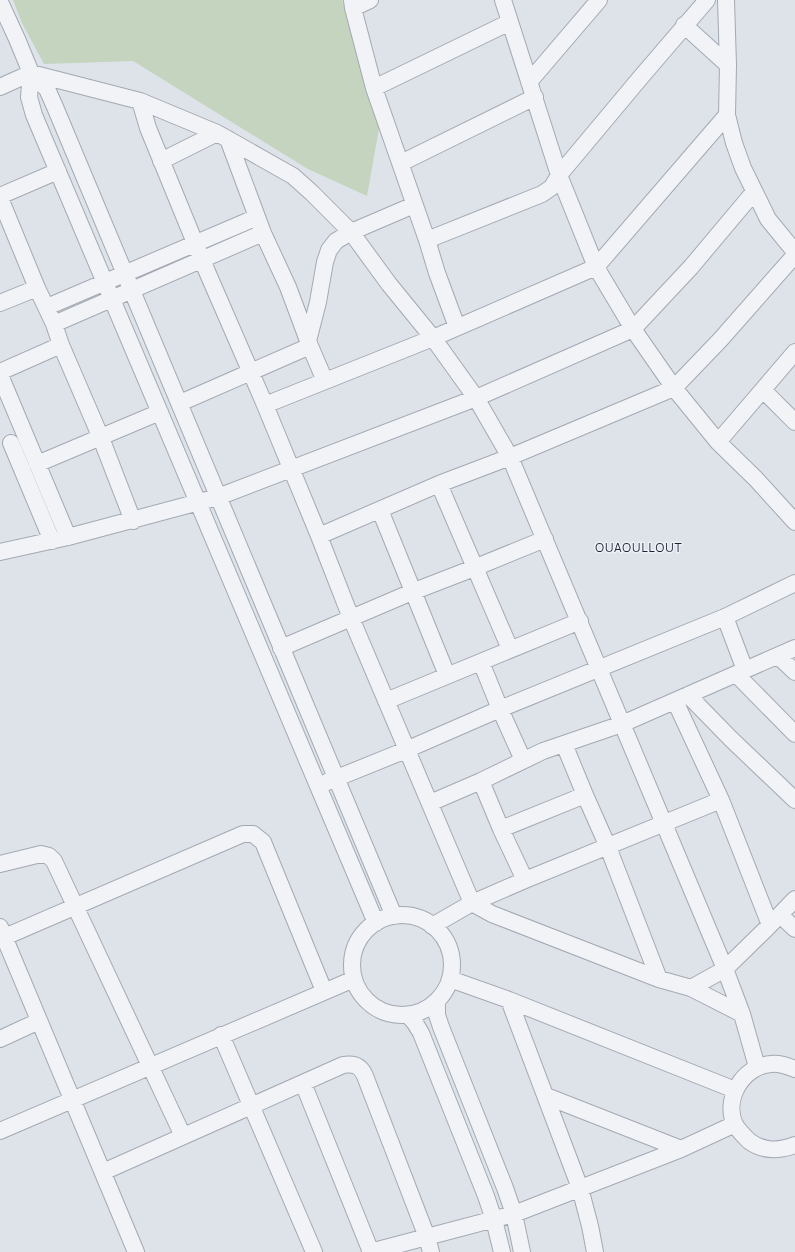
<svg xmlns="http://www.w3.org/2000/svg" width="795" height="1252" font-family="Manrope,sans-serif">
	<rect width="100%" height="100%" fill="#dee2e9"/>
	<path fill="#c4d4be" d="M13,0H342L380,123L367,196L308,169L133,61L44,64L22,23Z"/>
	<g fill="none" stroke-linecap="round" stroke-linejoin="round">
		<g stroke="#a3a9b3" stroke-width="18">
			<path id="minor" d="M352,0L353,8L374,88L427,240L437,273L457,327
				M503,0L559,175L596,267L633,329L674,388L718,442L756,479L795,522
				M726,0L728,65L727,115L734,143L743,168L768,219L795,252
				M0,2L17,39L31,73L47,89L55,107L394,916
				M353,8L370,0
				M684,25L728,65
				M31,73L29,97L34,115L376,923
				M529,82L599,0
				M0,87L31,73L140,101L217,133L293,176L312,193L351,232L389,284L433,338L476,398L510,457L725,969L742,1014L757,1067
				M374,88L510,22
				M140,101L148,128L202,260L265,405L319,536L351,618L472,903L492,914L659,979L691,988L742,1014
				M228,139L263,233L288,287L310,346L325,381
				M161,161L217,133
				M401,163L535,97
				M0,196L58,171
				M0,198L37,288L54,324L61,345L101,438L133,521
				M427,240L542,194L552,187L559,175L641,77L707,0
				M0,303L37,288
				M47,307L257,217
				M54,324L263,233
				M308,341L318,302L325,262L329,250L336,241L351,232L414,205
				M0,372L61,345
				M0,375L68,537
				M763,390L795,422
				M180,403L310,346
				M265,405L433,338L596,267L727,115
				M718,442L795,352
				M11,443L52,541
				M37,464L160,412
				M439,484L510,649
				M380,510L447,675
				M319,536L439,484L510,457L674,388L721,339L795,255
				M0,552L68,537L218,497L476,398L633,329L691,267L754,192
				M725,617L745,670
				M281,648L412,592L474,568L545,539
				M778,656L795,672
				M481,662L500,709L523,760
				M736,674L795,734
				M688,695L731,739L795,800
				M386,701L580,621
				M675,701L721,800L770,925
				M564,744L585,795L608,847L659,979
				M481,781L501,829L525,880
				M327,782L406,750L500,709L725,617L795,583
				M430,803L481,781L543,751L622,724L795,648
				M501,829L585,795
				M0,864L41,854L49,856L54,861L183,1136
				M780,915L795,929
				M352 965a50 50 0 1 1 100 0a50 50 0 1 1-100 0Z
				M432,926L472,903L525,880L721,800
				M0,927L136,1252
				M0,939L243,834H253L263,842L324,991
				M450,979L509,1000L735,1090
				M691,988L725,969L770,925L795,899
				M509,1000L580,1188L590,1226L595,1252
				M437,1001V1015L441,1027L505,1188L514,1214L522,1252
				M408,1015L415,1023L421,1033L486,1196L494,1220L502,1252
				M221,1035L314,1252
				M0,1039L39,1021
				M795,1069C787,1066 780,1063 771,1064C743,1066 723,1099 735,1125C739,1131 744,1136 749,1141C764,1152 779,1151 795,1145
				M303,1083L371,1252
				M546,1096L681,1149
				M0,1131L354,979
				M103,1172L343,1065C354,1063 361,1066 365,1076L427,1237L431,1252
				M370,1252L514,1214L681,1149L735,1124"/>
		</g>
		<use href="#minor" stroke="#f1f3f7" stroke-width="16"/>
	</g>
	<g text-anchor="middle" stroke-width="3" stroke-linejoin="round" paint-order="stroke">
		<g font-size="12" letter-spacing="1" fill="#182132" stroke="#edf1f6">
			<text x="639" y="552">OUAOULLOUT</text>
		</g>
	</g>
</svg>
